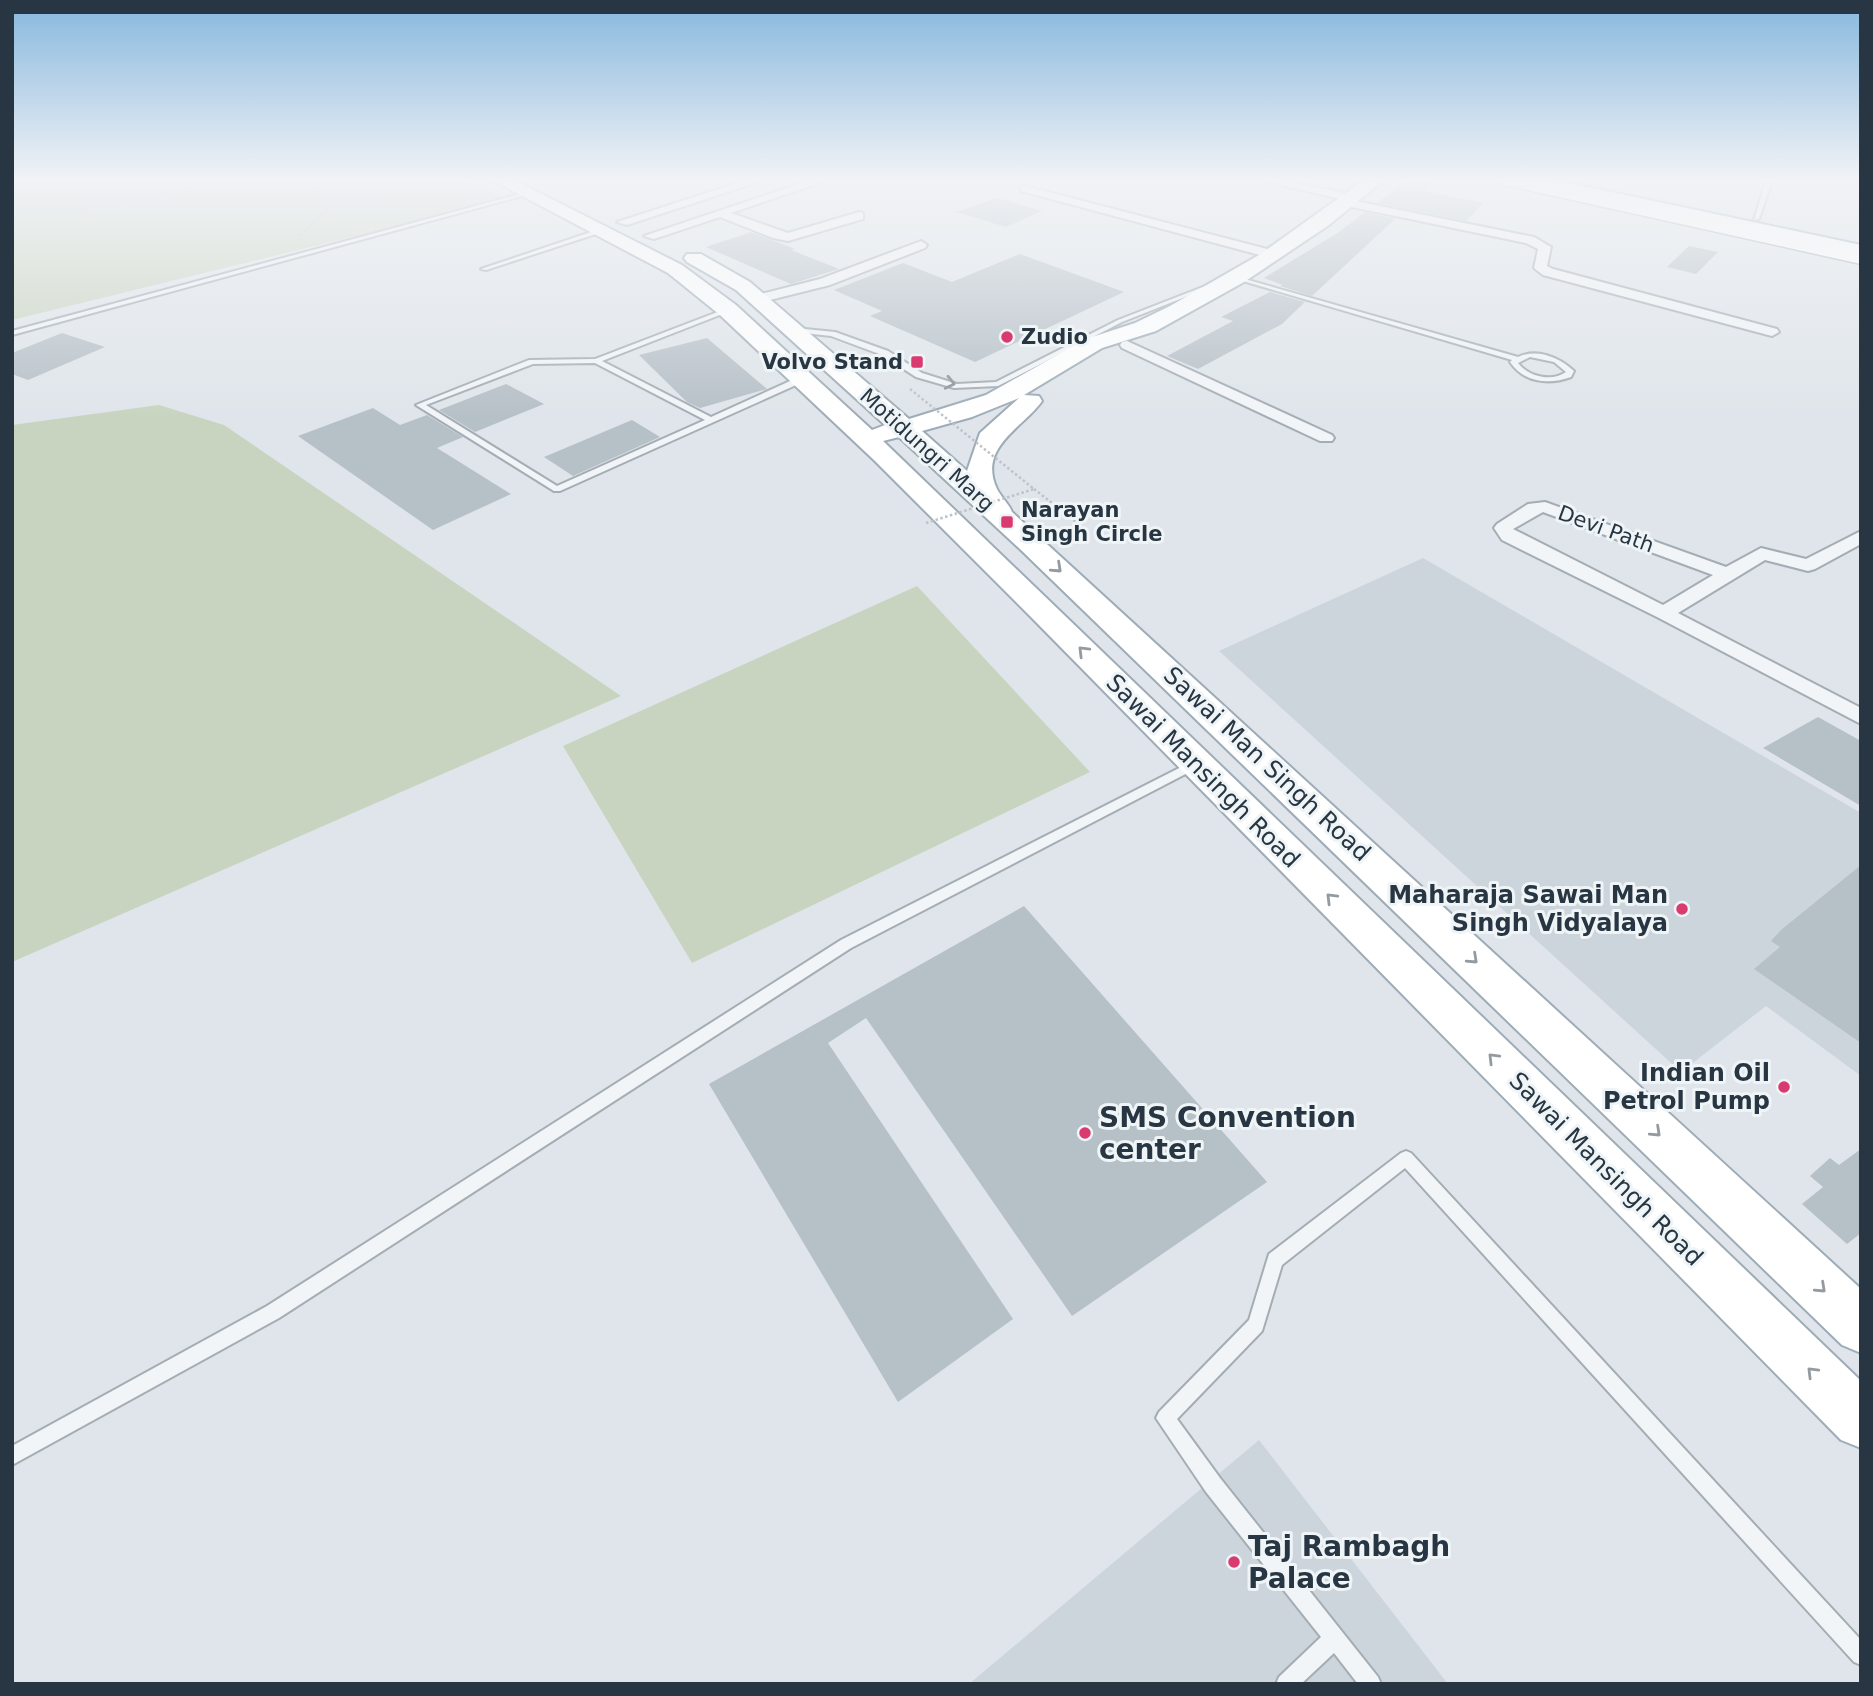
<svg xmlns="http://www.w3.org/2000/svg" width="1873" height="1696" font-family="'DejaVu Sans',sans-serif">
	<rect width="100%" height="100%" fill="#dfe5ea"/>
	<path fill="#cdd5dc" d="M1423,558L1861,813V1076L1766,1006L1681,1072L1219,651Z
		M1259,1440L1448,1684H969Z"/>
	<path fill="#c9d4c0" d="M12,180H458L511,198L12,320Z
		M159,405L224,425L621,696L12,962V425Z
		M917,586L1090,772L692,963L563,746Z"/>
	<path fill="#b6c0c7" d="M1408,180H1431L1433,182L1424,191L1483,203L1466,221L1377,203Z
		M997,198L1042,211L1006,227L956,212Z
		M1365,212L1395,219L1312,296L1280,286L1283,285L1264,278L1339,232Z
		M751,232L795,249L791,250L839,269L791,284L706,247Z
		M1689,246L1718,252L1696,274L1667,267Z
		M1020,254L1124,292L975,362L870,316L882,311L834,290L903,263L952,282Z
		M1270,292L1305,302L1282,324L1198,369L1167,356L1233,321L1221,317Z
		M62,333L105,347L28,380L12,374V353Z
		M707,338L767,389L700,408L687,402L639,355Z
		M506,384L544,404L475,432L439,410Z
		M373,408L400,425L427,415L463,437L437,448L511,494L433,530L298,436Z
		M632,420L660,437L573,476L544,457Z
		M1818,717L1861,741V806L1763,748Z
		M1861,865V1043L1754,969L1780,947L1771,941L1781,930Z
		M1024,906L1267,1182L1072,1316L866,1018L828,1043L1013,1319L898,1402L709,1084Z
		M1861,1149V1233L1847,1244L1802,1204L1823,1187L1810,1176L1830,1158L1839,1165Z"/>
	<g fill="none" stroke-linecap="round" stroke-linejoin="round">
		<g stroke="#a4adb4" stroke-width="4">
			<path id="lane" d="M1766,180H1772L1759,219L1754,220Z
				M528,192L533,193L12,335V331Z
				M603,228L605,231L486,270L481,269Z
				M1234,276L1518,357C1537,348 1559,357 1574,371L1571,377C1549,385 1524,383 1510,362L1512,360L1236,279H1231V277ZM1530,357L1554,362L1566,372C1552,382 1529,377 1518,363Z
				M1213,283L1218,284L1122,322L998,386L954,388L916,377L882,355L831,336L795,332L791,330L795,328L835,332L888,351L922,373L957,384L996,382L1118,320Z
				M728,308L730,309V311L602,361L711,417L799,377H805V381L560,491H554L416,405L529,360L595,359ZM595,363L705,420L557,486L426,405L533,364Z
				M1195,760L1199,761L1201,764L1199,767L851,948L279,1318L12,1465V1446L267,1306L841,940Z
				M1406,1151L1411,1153L1861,1640V1665L1854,1662L1405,1168L1282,1265L1262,1331L1177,1419L1220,1478L1378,1677L1381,1684H1358L1334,1653L1301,1684H1276L1279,1677L1321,1637L1206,1492L1156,1418L1159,1412L1249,1320L1269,1254L1401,1153Z"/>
		</g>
		<g stroke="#a4adb4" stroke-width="4">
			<path id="street" d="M747,180H764L627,225L617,222Z
				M811,180H828L731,213L788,233L859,212L863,213V219L788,241L773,238L720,217L654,239L644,236Z
				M1259,180H1280L1353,195L1359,198L1355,201L1534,237L1551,247L1547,266L1553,269L1777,329L1779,332L1772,336L1543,275L1534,268L1538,249L1526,243L1347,206L1341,203L1345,200Z
				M1025,186L1275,251L1277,254L1271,258L1021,191V187Z
				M921,241L927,245L925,248L830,285L758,303L751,299L753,296L820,279Z
				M1127,341L1332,435L1334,438L1332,441H1320L1122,348L1120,345L1122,342Z
				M1545,502L1726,567L1761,548L1806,559L1861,531V544L1815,569L1808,571L1765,560L1678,613L1861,708V724L1657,617L1502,540L1494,528L1497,524L1528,504ZM1543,512L1713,575L1663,605L1513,529Z"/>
		</g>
		<g stroke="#a4adb4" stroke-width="3">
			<path id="secondary" d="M1497,180H1526L1861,254V264L1505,185Z"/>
		</g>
		<g stroke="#9eacb7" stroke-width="4">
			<path id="primary" d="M492,180H514L682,265L736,305L872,430L885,425L736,290L687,262L684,258L687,254H701L750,282L909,419L986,395L1086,339L1135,323L1170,306L1259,255L1364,180H1384L1329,225L1244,282L1156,331L1102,348L1024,395L1039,396L1042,401C1024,427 977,447 997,489C1001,497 1009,504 1012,512L1861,1289V1353L1842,1345L1021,550L899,437L883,441L1861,1381V1448L1841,1440L1031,617L875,461L720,315L668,273ZM1019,398L980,433L967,471L922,431L972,417Z
				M1523,180H1555L1861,245V257L1532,185Z"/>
		</g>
		<path stroke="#bdc3c9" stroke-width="2.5" stroke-dasharray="2.5 2.5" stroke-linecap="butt" d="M137,198L166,180
			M336,198L366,195L426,180
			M16,209C43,209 70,210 97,206C183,193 250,163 336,198L307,230L297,236
			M1034,489L1080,525
			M1058,533L1079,525"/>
		<use href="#lane" fill="#f2f5f8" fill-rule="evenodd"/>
		<use href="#street" fill="#f2f5f8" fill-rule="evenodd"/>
		<use href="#secondary" fill="#fff" fill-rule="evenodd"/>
		<use href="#primary" fill="#fff" fill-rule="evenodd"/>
		<path stroke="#bdc3c9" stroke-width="2.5" stroke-dasharray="2.5 2.5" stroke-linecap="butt" d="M910,389L1034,489
			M926,523L1034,489"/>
	</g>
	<defs><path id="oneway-chevron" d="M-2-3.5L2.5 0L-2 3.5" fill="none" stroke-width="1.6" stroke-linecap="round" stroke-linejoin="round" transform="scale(1.75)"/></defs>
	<use stroke="#8c969d" href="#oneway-chevron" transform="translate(950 383) rotate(13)"/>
	<g stroke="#939aa0">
		<use href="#oneway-chevron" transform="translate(1057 568) rotate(43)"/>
		<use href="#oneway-chevron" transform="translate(1083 651) rotate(-135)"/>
		<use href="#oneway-chevron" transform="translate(1331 898) rotate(-135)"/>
		<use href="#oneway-chevron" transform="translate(1473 959) rotate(43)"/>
		<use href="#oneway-chevron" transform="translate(1493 1058) rotate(-135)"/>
		<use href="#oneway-chevron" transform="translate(1656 1132) rotate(43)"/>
		<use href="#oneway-chevron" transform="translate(1821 1288) rotate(43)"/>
		<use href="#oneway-chevron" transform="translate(1812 1372) rotate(-135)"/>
	</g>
	<linearGradient id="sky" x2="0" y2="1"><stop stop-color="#87b7dd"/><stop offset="0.43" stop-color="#f1f3f6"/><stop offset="1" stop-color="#f1f3f6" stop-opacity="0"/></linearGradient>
	<rect width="1873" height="417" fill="url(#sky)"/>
	<g fill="#d93a70" stroke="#eff4f7" stroke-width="2.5">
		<circle cx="1007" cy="337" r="7"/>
		<rect x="910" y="355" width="14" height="14" rx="3.5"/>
		<rect x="1000" y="515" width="14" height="14" rx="3.5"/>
		<circle cx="1682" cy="909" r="7"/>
		<circle cx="1784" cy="1087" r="7"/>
		<circle cx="1085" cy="1133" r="7"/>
		<circle cx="1234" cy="1562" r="7"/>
	</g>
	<g text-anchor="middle" stroke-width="6" stroke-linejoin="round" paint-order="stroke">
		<g font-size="21" font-weight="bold" fill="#273642" stroke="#eff4f7" text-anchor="start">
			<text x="1021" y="344">Zudio</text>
			<text x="903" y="369" text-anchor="end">Volvo Stand</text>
			<text x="1021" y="517">Narayan<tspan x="1021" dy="24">Singh Circle</tspan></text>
		</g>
		<g font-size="21" fill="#273642" stroke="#eff4f7">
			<text transform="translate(927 450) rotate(42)" y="7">Motidungri Marg</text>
			<text transform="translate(1606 529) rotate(20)" y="7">Devi Path</text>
		</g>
		<g font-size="24" fill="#273642" stroke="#eff4f7">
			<text transform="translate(1267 764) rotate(43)" y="8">Sawai Man Singh Road</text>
			<text transform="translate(1203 771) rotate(45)" y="8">Sawai Mansingh Road</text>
			<text transform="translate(1606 1169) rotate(45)" y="8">Sawai Mansingh Road</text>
		</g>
		<g font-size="24" font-weight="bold" fill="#273642" stroke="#eff4f7" text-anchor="end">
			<text x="1668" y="903">Maharaja Sawai Man<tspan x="1668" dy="28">Singh Vidyalaya</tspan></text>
			<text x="1770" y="1081">Indian Oil<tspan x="1770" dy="28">Petrol Pump</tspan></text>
		</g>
		<g font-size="28" font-weight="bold" fill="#273642" stroke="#eff4f7" text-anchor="start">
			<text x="1099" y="1127">SMS Convention<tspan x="1099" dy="32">center</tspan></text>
			<text x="1248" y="1556">Taj Rambagh<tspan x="1248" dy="32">Palace</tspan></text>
		</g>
	</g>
	<rect width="1873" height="1696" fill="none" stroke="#273642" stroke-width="28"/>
</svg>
